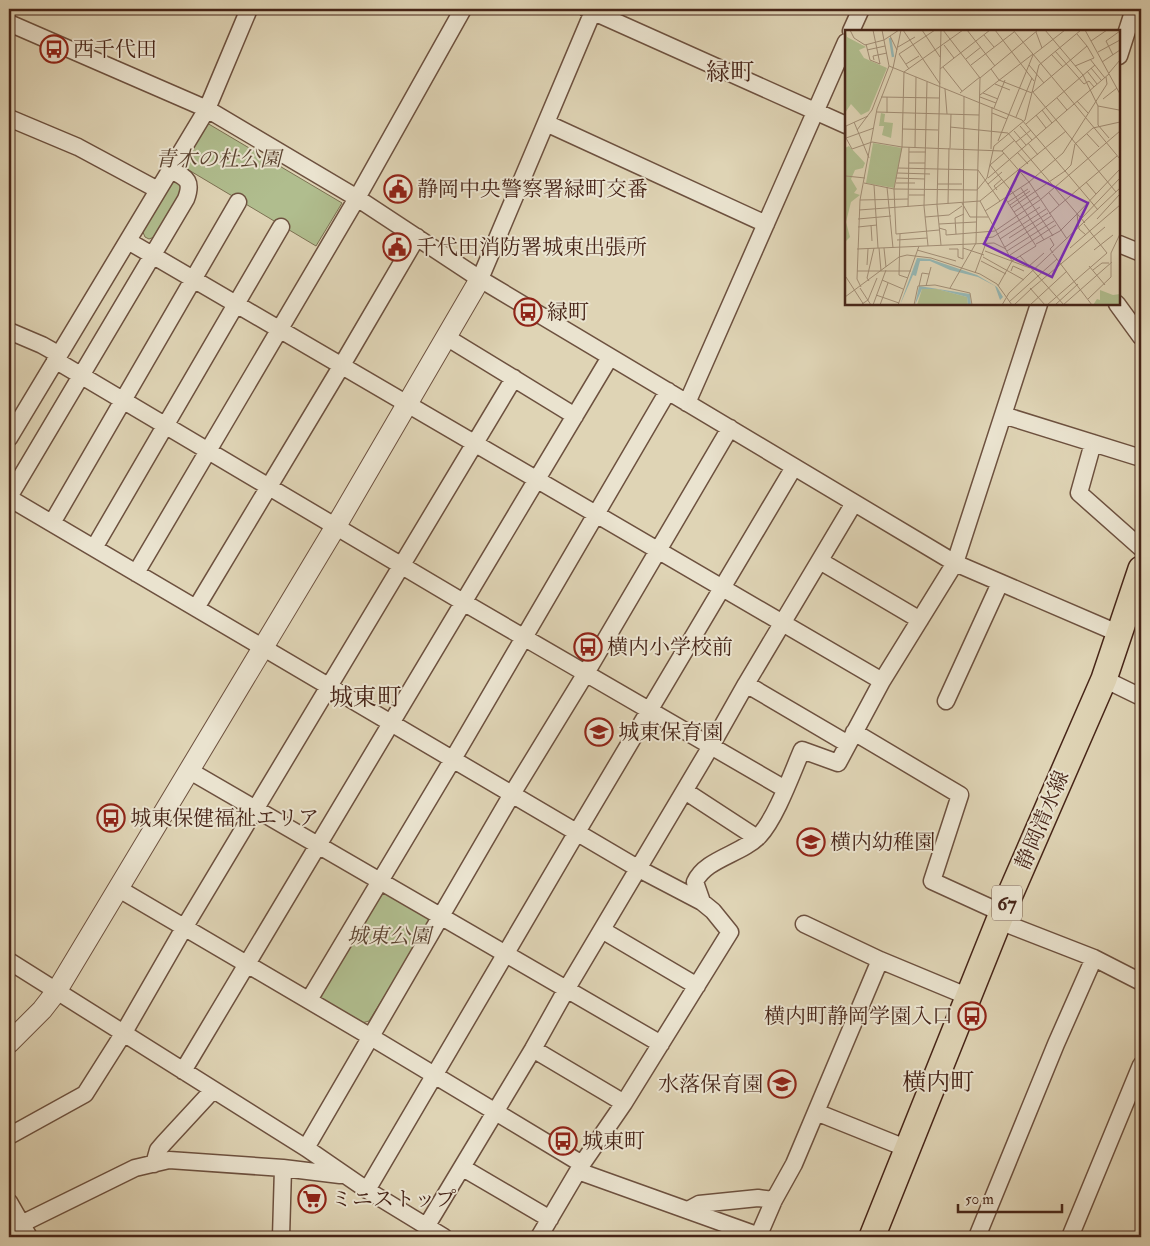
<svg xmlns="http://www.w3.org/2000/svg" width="1150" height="1246" font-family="'IM FELL Double Pica','Noto Serif JP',serif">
	<rect width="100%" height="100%" fill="#dfd4b5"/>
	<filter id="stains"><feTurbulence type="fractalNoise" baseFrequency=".004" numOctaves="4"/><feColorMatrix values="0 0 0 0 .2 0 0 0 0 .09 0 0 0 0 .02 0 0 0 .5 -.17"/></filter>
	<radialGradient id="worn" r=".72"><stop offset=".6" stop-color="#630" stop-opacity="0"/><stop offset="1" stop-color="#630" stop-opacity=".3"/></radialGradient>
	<path fill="#b0bd8e" stroke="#7c7153" d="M207,123L342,203L316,246L182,166Z
		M175,179L185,188L157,236L149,239L145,237L142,230L171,181Z
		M387,892L427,917L430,923L369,1021L362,1023L322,999L321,992L382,893Z"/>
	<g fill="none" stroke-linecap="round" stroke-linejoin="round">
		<g stroke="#6d513f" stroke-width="19">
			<path id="minor" d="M587,9L846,125
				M9,23L207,109L357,198L480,279L955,563L1120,634
				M851,31L861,9
				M1119,56L1134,9
				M9,118L78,147L158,190
				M546,123L766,224
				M128,241L882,681
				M1119,244L1141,253
				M480,279L594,9
				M1117,304L1141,337
				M9,331L42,345L58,354
				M446,337L575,416
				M55,360L463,602L785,789
				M687,403L846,42
				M1003,415L1141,458
				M9,438L207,109L249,9
				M1093,443L1079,493L1141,548
				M9,497L186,199C193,180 186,178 171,170
				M9,498L639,869L702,902L713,911L730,932L624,1103L582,1164L539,1237
				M52,523L238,202
				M94,548L281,227
				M820,561L920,620
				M136,573L357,198L463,9
				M196,608L342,365L417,237
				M1104,679L1141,697
				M746,684L848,744
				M946,701L1000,583
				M854,732L960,795L932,881L1002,913
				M190,771L661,1044
				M685,791L757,838
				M119,889L371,1037L582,1164
				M702,902L695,882C705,859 742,854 759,836C776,818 792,773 802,750L838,763L882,681L955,563L1039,304
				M999,921L1094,958L1141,982
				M804,924L880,960L969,997
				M602,930L697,986
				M9,961L306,1148L367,1190L444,1237
				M309,1000L453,759L668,391
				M533,1049L624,1103
				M183,1071L610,357
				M816,1112L908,1149
				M9,1136L85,1094L123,1034L184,928L514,378
				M306,1148L512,794L586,673L730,428
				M154,1164L158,1150L164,1143L213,1090
				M463,1168L550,1219
				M578,1171L762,1237
				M367,1190L577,832L794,467
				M9,1202L29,1237
				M688,1210L699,1204L758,1198L774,1200
				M426,1227L533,1049L566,990L711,746L746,684L854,503
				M9,1230L135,1168L169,1160L283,1168L340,1175
				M281,1237L283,1168
				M758,1237L774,1200L794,1164L880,960
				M977,1237L1056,1044L1094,958
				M1070,1237L1141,1065"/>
		</g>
		<g stroke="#6d513f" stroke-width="22">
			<path id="tertiary" d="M9,1043L42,1010L56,992L336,526L480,279"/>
		</g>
		<g stroke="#472518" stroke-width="28">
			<path id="primary" d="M872,1237L1002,913L1104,679L1141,569"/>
		</g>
		<use href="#minor" stroke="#eae3cf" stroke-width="16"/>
		<use href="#tertiary" stroke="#eae3cf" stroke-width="20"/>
		<use href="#primary" stroke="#dfd4b5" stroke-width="25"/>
	</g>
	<defs>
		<g id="bus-ring" transform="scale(1.4375)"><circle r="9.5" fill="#eae3cf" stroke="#8f2418" stroke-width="1.5"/><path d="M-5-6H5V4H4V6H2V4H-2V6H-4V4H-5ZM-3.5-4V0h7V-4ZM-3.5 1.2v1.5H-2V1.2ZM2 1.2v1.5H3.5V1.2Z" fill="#8f2418"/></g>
		<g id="civic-ring" transform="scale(1.4375)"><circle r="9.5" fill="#eae3cf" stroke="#8f2418" stroke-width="1.5"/><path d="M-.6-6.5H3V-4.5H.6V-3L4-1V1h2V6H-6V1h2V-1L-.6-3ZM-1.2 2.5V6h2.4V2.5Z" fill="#8f2418"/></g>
		<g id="school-ring" transform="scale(1.4375)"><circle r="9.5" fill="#eae3cf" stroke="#8f2418" stroke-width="1.5"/><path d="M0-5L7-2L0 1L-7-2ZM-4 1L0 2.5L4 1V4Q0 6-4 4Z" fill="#8f2418"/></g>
		<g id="supermarket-ring" transform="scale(1.4375)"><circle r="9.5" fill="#eae3cf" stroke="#8f2418" stroke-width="1.5"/><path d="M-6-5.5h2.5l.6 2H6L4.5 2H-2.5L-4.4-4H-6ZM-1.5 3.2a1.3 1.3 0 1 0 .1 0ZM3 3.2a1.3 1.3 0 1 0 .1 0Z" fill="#8f2418"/></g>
	</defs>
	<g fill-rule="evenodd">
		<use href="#bus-ring" x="54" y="49"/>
		<use href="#civic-ring" x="398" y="189"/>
		<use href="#civic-ring" x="397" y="247"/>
		<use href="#bus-ring" x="528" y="312"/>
		<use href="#bus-ring" x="588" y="647"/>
		<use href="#school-ring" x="599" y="732"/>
		<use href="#bus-ring" x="111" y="818"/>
		<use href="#school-ring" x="811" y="842"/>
		<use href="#bus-ring" x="972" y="1016"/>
		<use href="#school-ring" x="782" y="1084"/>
		<use href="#bus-ring" x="563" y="1141"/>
		<use href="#supermarket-ring" x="312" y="1199"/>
	</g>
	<g text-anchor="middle" stroke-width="4" stroke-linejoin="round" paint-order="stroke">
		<rect fill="#eae3cf" stroke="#785e4f" stroke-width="1" x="992" y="885.5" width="30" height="35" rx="4"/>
		<g font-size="20" font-weight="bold" fill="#472518">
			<text x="1007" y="910">67</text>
		</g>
		<g font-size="21" fill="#472518" stroke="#eae3cf" text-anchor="start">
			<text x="73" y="56">西千代田</text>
			<text x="417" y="196">静岡中央警察署緑町交番</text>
			<text x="416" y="254">千代田消防署城東出張所</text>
			<text x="547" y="319">緑町</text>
			<text x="607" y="654">横内小学校前</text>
			<text x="618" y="739">城東保育園</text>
			<text x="130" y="825">城東保健福祉エリア</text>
			<text x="830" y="849">横内幼稚園</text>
			<text x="953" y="1023" text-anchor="end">横内町静岡学園入口</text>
			<text x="763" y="1091" text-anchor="end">水落保育園</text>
			<text x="582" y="1148">城東町</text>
			<text x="331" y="1206">ミニストップ</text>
		</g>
		<g font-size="21" font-style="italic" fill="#5c4330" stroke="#eae3cf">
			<text x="218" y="166">青木の杜公園</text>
			<text x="389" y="943">城東公園</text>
		</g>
		<g font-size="21" fill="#472518" stroke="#eae3cf">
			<text transform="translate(1042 820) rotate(-67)" y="7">静岡清水線</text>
		</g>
		<g font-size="24" fill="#472518" stroke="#eae3cf">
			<text x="730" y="80">緑町</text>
			<text x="365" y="705">城東町</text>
			<text x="938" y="1090">横内町</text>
		</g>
	</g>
	<g transform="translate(845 30)">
		<rect width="275" height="275" fill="#dfd4b5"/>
		<path d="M1,0L2,7L21,17L14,20L19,28L42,38L24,81L16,85L6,74L0,83ZM36,83L40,84L39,92L48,93L46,108L37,105L39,96H34ZM28,113L57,118L49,158L21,153ZM4,116L20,133L18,138L10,140L6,149L12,159L9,163L15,165L6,172L1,192L5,207L0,212V118ZM77,259H92L122,267L123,275H72ZM255,260L268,265L275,264V275H248L252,269L255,270Z" fill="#b0bd8e"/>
		<path d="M72,228L85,229L132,245L152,257L158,267L155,270L150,256L133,247L105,240L85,231H75L71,246L68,245L55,275ZM74,256L125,264L126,275H123L122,267L92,259H77L70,275Z" fill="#95b7b4"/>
		<path fill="none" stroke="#95b7b4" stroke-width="2.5" d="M45,8L48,27"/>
		<path fill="none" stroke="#a28e76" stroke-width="1" d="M5,0L9,8L20,15L39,10L54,0M58,0L95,54M77,0L95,27M98,0L135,48M122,0L150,36M150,0L189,51M168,0L275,129M200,0L238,45L253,76V95L264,108M240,0L275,64M191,2L197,18M232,4L242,16M139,5L149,17M45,6L52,20M246,11L262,0M21,14L25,30L35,34L28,0M99,15L109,28M53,17L70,7M22,20L40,16M210,21L239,54L244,51L249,57M253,22L275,10M54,24L90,0M54,24L64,39M206,24L218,37M188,25L220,0M268,25L261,11L275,1M121,29L136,17M245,29L260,48M29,30L28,26L42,23M257,32L275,20M61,34L74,26M126,35L169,2M184,35L199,53M44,36L177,90L253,180M98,37L117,61M246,38L256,50M95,39L145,0M146,39L154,50L187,63M242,41L252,54M264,43L275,30M135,48L193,0M82,52L79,176L83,216M150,54L165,60M100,59L102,84M187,61L271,162M188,62L242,16L249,28L230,36M115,63L135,47M138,63L153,69M135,65L188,24M36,67L94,68M135,67L151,73M212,68L222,80M258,69L272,58M232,71L243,83M253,76L274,80M149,78L160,50M197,80L207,93M32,82L134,85M42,83V67M147,83L162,89M191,85L201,98M23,86L1,96V108L7,119L27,112L57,117L157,121L184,152L222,209M171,87L187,48M9,92L24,128M181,94L250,35M175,96L187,110M105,97L163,103L240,193M58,99L93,100M12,100L27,80L44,36L37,0M169,101L181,115M242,104L254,117M1,108L29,98M153,111L188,25M171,112L186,100M183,113L193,125M70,117L71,47M105,118L106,84M146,119L147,77M157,121L170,110M64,122H81M172,122L183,134M275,128V78M64,133H80M145,135L168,163M145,135L159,123M53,138L133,140L155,171M52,143L85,144M1,146L20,148M51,148L80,149M143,148L264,44M241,152L251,164M19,153L49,159L132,160M51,153H70M92,154H117M143,154L157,142M29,155L33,218M42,157L48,218M176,158L208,206M132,160L142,148L149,116L180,90L194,35L236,0M152,160L149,156L157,149M168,163L199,210M204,163L214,175M64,165H80M15,170L63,169M135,171L221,101M163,172L183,159M117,173L125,187H143M103,174L104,118M165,175L185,161M63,177L64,117M166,178L220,141L226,135L230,114L248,98L275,92M14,180L135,171L167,231M140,181L184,152L218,123L262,54L261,47M169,182L193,166M204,184L272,126M80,187L104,185L117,176M13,189L46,186M236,189L275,148M252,189L275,164M94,194L131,192M26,195L27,211M13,197L32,195M94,198L101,200V205L150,201L195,170L275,101M94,200L51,204L49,159L57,117L59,42L118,0M55,204L54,245L63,248M111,204L110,188L119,184M241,205L234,199L232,184L275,139M140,208L148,207L195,177M164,208L203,183M205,208L209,215L205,219L208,223M155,209L201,179M52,210L82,208M131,213L135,48M191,214L215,201L232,184M96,215L92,175L96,0M160,217L206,186M34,218L36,241M39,218L41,237M118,218L139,225M225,218L275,175M12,219L149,213L161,219M104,219H113V227L118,229L119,66M72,220L111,231M249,220L268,205M140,221L185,238M162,221L209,191M208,224L247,275M165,225L211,195M175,226L219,275M138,227L179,250M136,231L161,244M22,235L23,219M184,236L199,223M244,236L260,255M248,240L257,233H264M12,241H66M166,241L168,236L179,241M130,243L141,213M1,247L19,275M37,250L58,259M24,251L22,248L29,218M74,256L77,243L84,244M81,256L86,237M153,256L167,231L191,216L160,168M16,257L12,249L15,170L32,79L48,38L56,0M15,258L26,275M105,258L131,213M185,258L200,275M186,259L260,197M31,265L54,273M0,267L54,227L62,225L86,228L135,244L152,254L167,275M243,269L266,247V223L275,204M164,272L212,229M17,274L23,270L32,248M28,275L41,240M35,275L43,253M53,275L74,216M69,275L73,256L90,255L125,263L127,275M157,275L164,263L275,158M169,275L186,259M185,275L222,241M202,275L262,223L239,194M210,275L233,254M218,275L267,232"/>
		<path fill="#7b2cbf" fill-opacity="0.15" stroke="#7b2cbf" stroke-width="2.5" d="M175,140L243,173L207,247L139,214Z"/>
		<rect width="275" height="275" fill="none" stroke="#472518" stroke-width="2.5"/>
	</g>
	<rect width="1150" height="1246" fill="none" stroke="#dfd4b5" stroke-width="30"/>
	<rect x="10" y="10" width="1130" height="1226" fill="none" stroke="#472518" stroke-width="2.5"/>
	<rect x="15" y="15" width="1120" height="1216" fill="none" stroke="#472518"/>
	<path d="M958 1204v8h104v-8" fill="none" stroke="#472518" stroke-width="2.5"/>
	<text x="965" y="1204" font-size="15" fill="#472518" stroke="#eae3cf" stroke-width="4" paint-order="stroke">50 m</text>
	<rect width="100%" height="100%" filter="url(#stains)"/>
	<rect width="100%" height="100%" fill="url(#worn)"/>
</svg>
